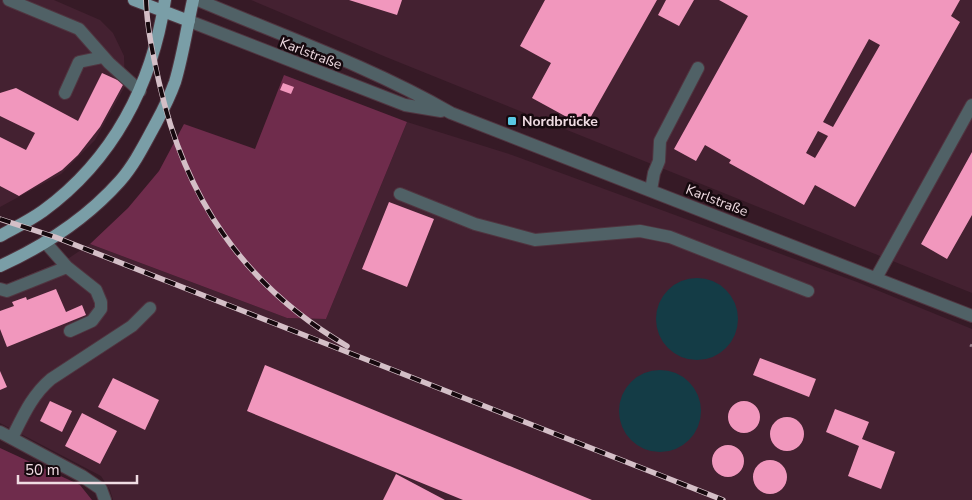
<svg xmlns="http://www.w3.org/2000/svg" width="972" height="500" font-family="'Nunito Sans',sans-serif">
	<rect width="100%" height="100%" fill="#361a26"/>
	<path fill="#442131" d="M0,0H54L100,20L113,33L124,56L125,86L95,140L61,174L0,207Z
		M251,0H972V293L386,57Z
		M407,122L512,155L857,282L972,329V500H113L110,490L101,476L0,423V287L69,258L90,244L287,318L326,319Z"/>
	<path fill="#6f2c4c" d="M284,75L407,122L326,319L287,318L90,244L128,208L159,171L184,124L255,149Z
		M0,448L80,485L92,500H0Z"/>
	<path fill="#143c46" d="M656 319a41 41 0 1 1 82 0a41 41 0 1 1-82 0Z
		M619 411a41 41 0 1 1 82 0a41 41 0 1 1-82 0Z"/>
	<path fill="#f197bd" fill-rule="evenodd" d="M349,0H402L397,15Z
		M545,0H657L585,127L532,98L551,63L520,46Z
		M666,0H694L679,26L658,15Z
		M719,0H960L951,16L960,22L855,207L815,185L804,205L729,163L731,160L705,145L696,161L674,149L748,16ZM869,39L880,45L833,127L823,122ZM818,131L828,136L815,158L806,153Z
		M102,73L124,83L100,127L78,155L62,170L19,196L0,186V137L26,150L35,133L0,116V93L16,88L78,121Z
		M283,83L294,87L291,94L280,90Z
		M972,152V215L947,259L921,244Z
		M389,202L434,219L407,287L362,269Z
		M56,289L66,312L82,305L86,315L7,347L0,329V311L14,306L12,302L26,297L27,300Z
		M760,358L816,379L809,397L753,375Z
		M265,365L592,500H463L247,411Z
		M0,371L7,387L0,390Z
		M113,378L159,400L145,430L98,407Z
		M728 417a16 16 0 1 1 32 0a16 16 0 1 1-32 0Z
		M50,401L72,411L62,432L40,421Z
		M835,409L869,422L862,439L895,452L881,489L848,476L859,446L826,432Z
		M82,413L117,431L100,464L65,446Z
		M770 434a17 17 0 1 1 34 0a17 17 0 1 1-34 0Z
		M712 461a16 16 0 1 1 32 0a16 16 0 1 1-32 0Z
		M753 477a17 17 0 1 1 34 0a17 17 0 1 1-34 0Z
		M396,474L445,500H383Z"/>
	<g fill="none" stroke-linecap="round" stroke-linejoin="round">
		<g stroke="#503540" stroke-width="14">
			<path id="minor" d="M9,0L79,29L109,63L140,91
				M198,0C283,36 371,67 451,113L972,316
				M189,21L405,105L441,111
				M65,93L79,62L103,57
				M651,190L654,173L659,161L660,141L698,68
				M400,194L475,224L535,240L640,231L670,237L808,291
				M45,242L67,267L96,290L101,302V309L92,321L70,331
				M876,278L972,105
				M0,289L7,291L67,267
				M0,432L82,476L101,489L105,500
				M12,438C23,416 32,395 51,379L132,326L150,308"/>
		</g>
		<g stroke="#503540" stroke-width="14">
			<path id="major" d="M134,0L189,21
				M0,236C14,228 29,221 43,211C113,160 152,85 165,0
				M0,266C44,246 87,218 120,181C135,164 145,143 156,123C163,110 170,96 175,82C183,55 187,27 193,0"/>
		</g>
		<path stroke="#98818a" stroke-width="3" stroke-dasharray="4 4" stroke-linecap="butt" d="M970,345L972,346"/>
		<use href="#minor" stroke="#506166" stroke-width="12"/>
		<use href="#major" stroke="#7a9ea7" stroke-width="12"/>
		<g stroke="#d4bfc7" stroke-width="5.5">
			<path id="rail" d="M146,0C147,28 153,55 159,82C185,198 243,285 347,346
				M0,219L55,237L723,500"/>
		</g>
		<use href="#rail" stroke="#16090e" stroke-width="4" stroke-dasharray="11" stroke-linecap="butt"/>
	</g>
	<rect fill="#59c8e4" stroke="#16090e" stroke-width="2" x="507" y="116" width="10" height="10" rx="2.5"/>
	<g text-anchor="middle" stroke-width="5" stroke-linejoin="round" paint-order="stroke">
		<g font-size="14" fill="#f0dce3" stroke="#16090e">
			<text transform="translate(311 53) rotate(21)" y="5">Karlstraße</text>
			<text transform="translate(717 200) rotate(21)" y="5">Karlstraße</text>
		</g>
		<g font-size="14" font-weight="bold" fill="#f0dce3" stroke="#16090e" text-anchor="start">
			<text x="522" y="126">Nordbrücke</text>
		</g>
	</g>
	<path d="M18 475v8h119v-8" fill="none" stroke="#f0dce3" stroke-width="2.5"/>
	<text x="25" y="475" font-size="15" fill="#f0dce3" stroke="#16090e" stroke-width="4" paint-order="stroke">50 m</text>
</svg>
